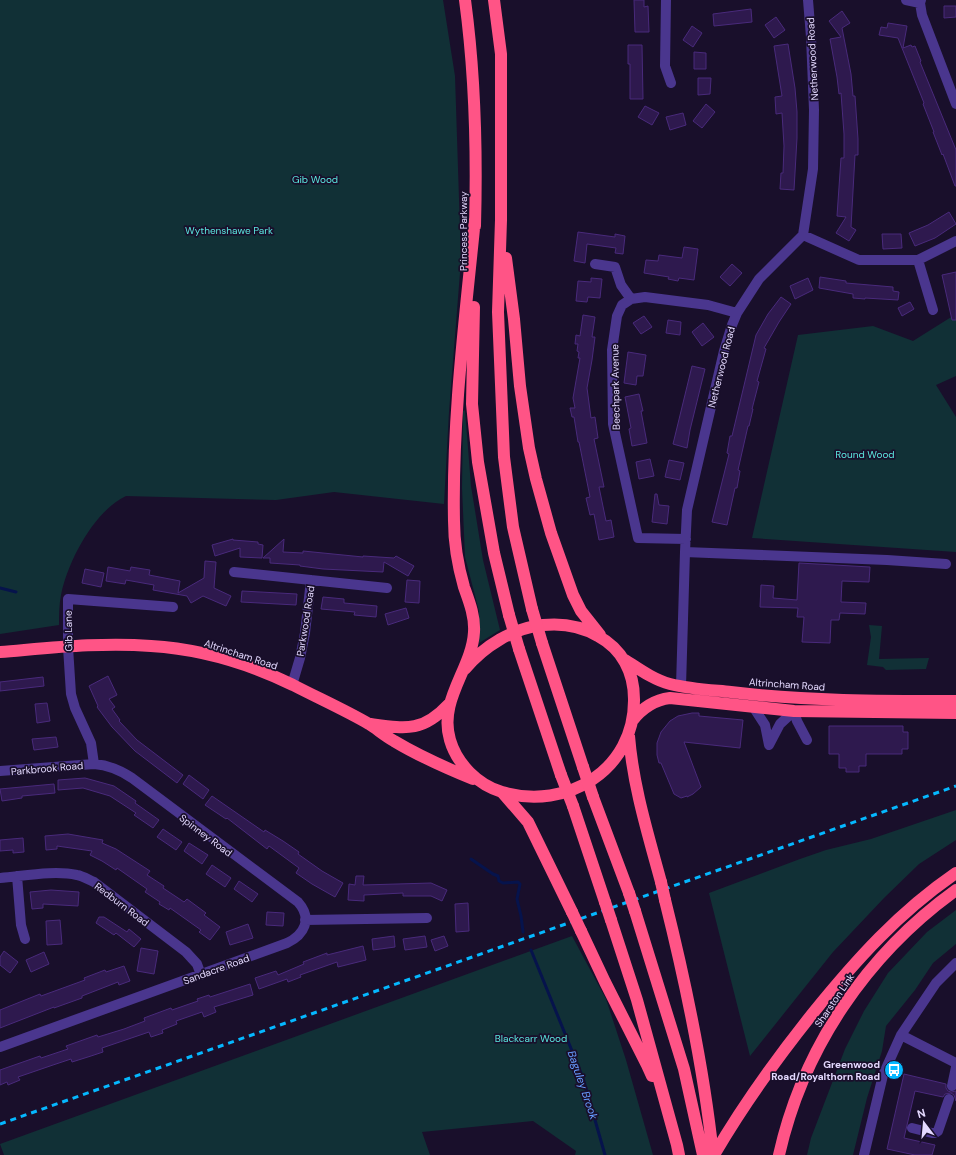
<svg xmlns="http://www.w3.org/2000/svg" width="956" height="1155" font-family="'DM Sans',sans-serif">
	<rect width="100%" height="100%" fill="#190f2b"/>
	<path fill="#113036" d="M0,0H443L455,76L461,260L449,412L444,504L334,492L276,500L126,496C94,511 68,561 61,595C59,605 59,616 59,625L0,634Z
		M956,314V376L936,385L956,417V552L752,538L798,335L873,326L913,341Z
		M465,410L471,486L483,560L500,630L479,643V611L465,557L462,488L463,411Z
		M869,625L882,626L879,659L929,658L926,669L886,670L883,667L867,665L871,637Z
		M956,810V840L919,864L884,898L833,952L750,1056L709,893L800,859L826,850L871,839Z
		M956,910V944L933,963L915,990L886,1026L882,1051L867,1098L853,1155H807L811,1138L845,1049L864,1011L888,973L927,932Z
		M572,936L606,999L626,1060L653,1155H575L576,1151L533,1121L422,1132L430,1155H4L0,1144Z"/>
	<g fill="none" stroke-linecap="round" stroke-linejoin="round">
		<path stroke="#06134c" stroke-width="3" d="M0,588L16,592
			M471,859L493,874L498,876L499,881L503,883L518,882L520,884L517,899L521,916L523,932
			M531,950L583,1078L605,1155"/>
	</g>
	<path fill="#2e194e" stroke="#492a7b" d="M634,0H644V7L648,6L649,32H635Z
		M944,6H956V17L944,18Z
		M751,9L752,22L714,26L713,14Z
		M842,11L850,23L842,28L851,74L853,96H855L858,139V155H855L851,227L856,230L849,241L836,233L846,217L837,216L841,158H844V134L841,93L839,94L837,77L830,39L841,37L829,21Z
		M776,17L785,30L774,38L765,25Z
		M888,23L907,26L903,48L911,45L912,47L915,46L921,61L920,62L956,150V186H955L943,154L942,155L933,132H934L923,104L924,103L898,38L879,35L881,27L887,28Z
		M692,26L702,33L693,47L683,40Z
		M788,44L795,88L797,112V138L794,190L780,189L781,173H783L784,146L782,113L776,114L775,97L782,96L774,46Z
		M628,45H642L643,99H630V64H628Z
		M694,52L706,53V69H694Z
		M698,78H711L710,94L698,95Z
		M706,104L715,112L702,128L693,121Z
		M645,106L659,113L652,125L638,117Z
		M683,113L686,125L670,130L666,117Z
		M949,212L956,224L935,238L915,246L909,233L928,225Z
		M578,232L615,237V234L625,236L623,254L615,253L616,248L587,244L585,263L574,261Z
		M882,234H901L902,248L883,249Z
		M684,247L698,249L694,280L679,278L678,281L668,279L669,277L644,273L646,260L658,261L659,255L682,258Z
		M732,264L742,273L730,286L720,277Z
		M956,272V320H952L942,275Z
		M820,277L846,281V283L893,287V291L899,292L898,300L865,298V299L853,298V294L819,288Z
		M591,278L602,279L600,298L588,297L587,302L576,301L578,281L591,282Z
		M808,278L813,290L795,299L790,286Z
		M781,297L791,304L779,322L764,348L766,349L757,381L759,382L752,409H753L749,426H748L738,470L740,471L737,488H735L727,525L712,522L729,454L727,453L730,436H732L756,335L768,314Z
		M910,302L914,309L902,316L898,308Z
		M583,315L595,317L592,337H595L592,360L587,388L591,418L595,417L598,438L594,439L604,487H599L606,521L611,520L614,537L599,540L594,514L590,515L586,498L590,497L579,442H578L574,417H572L570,408H575L573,398L580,358H578L579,352L577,351L578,344H575L576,335L580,336Z
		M644,316L652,327L641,334L633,323Z
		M668,320L681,322L680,335L666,333Z
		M703,323L714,337L702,346L692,332Z
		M628,352L646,355L643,376H637L636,385L624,383Z
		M692,366L705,369L690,430L687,448L673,444Z
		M639,394L643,411H641L647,443L632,446L629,429L631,428L625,397Z
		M650,459L654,476L639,479L636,462Z
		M669,460L684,463L680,480L665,477Z
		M655,494H657L659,505L669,506L667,524L652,522Z
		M233,539V540L258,542V544L263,545L262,558L240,557V548L215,556L212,545Z
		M284,539L283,552L303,553V551L363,557V556L394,558L396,556L414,566L408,576L384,562L383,572L323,569L300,566V565L270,563V558H263Z
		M205,561L216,562L214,588L231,596L226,606L203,596L191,603L187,596L153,590L154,585L126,580L125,584L106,581L108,567L130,571L131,567L150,570L149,575L180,581L178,593L204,578Z
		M799,563L870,567L869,582L842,581L841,602L866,603L865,614L840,613L839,620H831L830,643L802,642L804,617H797L798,608L760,607L761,585L774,586L773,598L797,600Z
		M85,569L104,573L101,587L82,583Z
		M407,580L420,581L419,603L405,602Z
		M242,591L297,594L296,605L241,602Z
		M323,597L344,599V603L377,606L376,617L354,615L355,612L321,609Z
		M406,608L409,618L388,625L385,614Z
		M108,676L117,695L109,699L115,707L112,709L120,720L119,721L137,740L183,775L177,783L135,751L112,727L97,707L98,706L89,686Z
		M43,677L44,686L0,691V682Z
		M47,703L50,721L37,723L35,704Z
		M692,713H699V716L743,720L740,748L684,742L701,787L693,794L687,797V796L681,798L674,794L661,763H659L657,755V743L661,732L670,721L678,716Z
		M829,726H903V732H908V749H902V754H866V766H859V772H846V768H839V754H829Z
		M56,737L58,747L34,750L32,739Z
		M189,775L209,790L203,799L183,784Z
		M85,778L114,786L136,801L135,803L159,820L153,828L134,815L136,813L110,796L83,788L58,790V780Z
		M54,784L55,793L22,796V798L2,801L0,789Z
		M212,796L264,832L265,830L283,841L299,852L298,854L322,871L343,883L335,897L312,884L296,873L299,868L269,846L267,849L227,818L226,819L205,805Z
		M163,829L182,842L176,850L157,837Z
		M68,834L103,840L102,843L116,849L150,871L147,875L164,886L163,888L184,902L187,899L206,913L204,915L220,927L210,940L199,932L201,930L170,908L169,910L159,904L160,902L145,892L147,889L117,868L116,870L102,861L90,855L92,851L57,846V849L46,850L45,836Z
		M23,838L24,852L13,853V850L0,851V840Z
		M189,843L208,855L202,864L184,851Z
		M212,865L231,878L225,887L206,874Z
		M356,876H364L363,885L431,883L447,890L442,901L431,896H403V893L364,895V901L348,900L349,884L355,885Z
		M239,881L258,894L252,902L234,889Z
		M51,890L79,892L78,906L43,904V908L32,909L30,892Z
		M468,903L469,931L456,932L455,904Z
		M267,912L284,913L283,926L266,925Z
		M99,917H104L127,932L129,929L141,939L134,947L116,933L114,935L96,923Z
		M60,920L62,944L47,945L46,921Z
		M248,924L253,938L230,945L226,932Z
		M394,936L395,947L373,950L372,939Z
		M425,936L427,947L405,950L403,939Z
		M444,936L448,946L435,951L431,940Z
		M363,946L366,960L338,967L337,962L300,975L301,977L288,982L287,979L259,989L255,978L276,971L278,975L304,964L303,962L327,953V955Z
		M141,948L158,951L154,974L137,971Z
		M4,951L18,962L10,973L0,965V957Z
		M44,952L49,964L31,972L26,960Z
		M124,966L130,981L119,985L118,982L82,996V998L54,1008V1007L0,1028V1010L40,994L41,996L85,980L84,978L105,970L106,972Z
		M250,984L253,995L214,1007L216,1012L204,1017L202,1012L176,1021L177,1024L162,1030L163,1033L151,1037L149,1032L102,1048L103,1052L91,1056L72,1062L71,1059L53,1065L18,1077L20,1080L8,1085L7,1082L0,1085V1070L40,1056L41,1058L68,1049L66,1046L97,1035L98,1037L124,1029L145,1021L144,1018L171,1008L172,1010L198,1001L197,999L209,995L210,997Z
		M904,1074L946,1084V1088L948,1091L951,1092L956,1091V1101L954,1095L951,1093L945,1094L943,1097L915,1091L904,1138L935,1145L932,1155H915L887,1149Z"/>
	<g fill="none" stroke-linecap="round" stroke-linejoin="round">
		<path stroke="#4a368e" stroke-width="10" d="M666,0L665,66L671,83
			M906,0L920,3L921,0
			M920,3L922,15L956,104
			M803,235L859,260H918L956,241
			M918,260L933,310
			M595,264L615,267L621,285L631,299
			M686,539L638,538L613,424L612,350L617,316L622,305L631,299L645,297L708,305L737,313
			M685,552L887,560L946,564
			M234,572L387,588
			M292,685L300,658L305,633L311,580
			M681,686L685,552L687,510L724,351L732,325L737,313L759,279L803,235L813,169L814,110L811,37L808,0
			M754,708L765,725L769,745L780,724L794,711L797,721L807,740
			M94,764L91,743L75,708L71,694L68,647V599L173,607
			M0,771L94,764C109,765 120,770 132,778L298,902C313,919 304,935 287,943L0,1047
			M17,876L21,925L25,939
			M0,878C24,876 54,870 77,875C83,876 89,880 94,882L186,952L197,964L201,975
			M305,920L427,918
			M901,1035L956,1063
			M952,1086L956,1067
			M912,1128L932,1133H935L938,1131L949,1099
			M864,1155L883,1075L901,1035L936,983L956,963"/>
		<path stroke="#ff5486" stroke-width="12" d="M465,0C475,74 477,152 475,226
			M494,0L501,54V220L498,312L504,457L513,527L532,609
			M506,258L514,319L520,386L529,448L536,479L551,533L573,595L581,611L600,635
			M474,307L472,404L478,462L494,553L509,615
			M542,643L583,767
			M519,649L561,775
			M0,652C50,648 101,642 151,646C200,649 250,664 293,685C318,698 345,710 369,724C377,729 385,736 394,741C419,756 446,768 473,779
			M625,660C639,669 654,680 670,684C690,689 711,690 731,692C805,701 881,701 956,701
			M465,669C484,646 513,628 543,625C562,623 581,626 598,636C622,649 634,672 634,699C635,770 567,811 502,792C478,785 457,764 450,740C438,700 472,669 474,632C475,616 469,601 464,587C458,566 454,543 454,521C452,420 465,319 475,219
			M632,721C642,708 654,700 670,698L794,711L956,713
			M371,724C407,729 423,732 449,704
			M629,736C633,786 648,834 661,882
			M502,792L528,822L572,912
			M593,797L629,893
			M573,806L605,902
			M665,900C686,984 704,1069 713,1155
			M635,911L684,1069L703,1155
			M611,920L637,1000L677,1145L679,1155
			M581,931L605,982L647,1065L652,1076
			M714,1155C743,1105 777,1058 813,1013C856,960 899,912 956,873
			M779,1155C803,1048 867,954 956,890"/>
		<path stroke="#05b8ff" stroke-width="3" stroke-dasharray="6 5" stroke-linecap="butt" d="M0,1124L956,786"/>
		<path stroke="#ff5486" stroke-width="12" d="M532,609L542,643
			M509,615L519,649
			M583,767L593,797
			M561,775L573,806
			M661,882L665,900
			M629,893L635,911
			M605,902L611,920
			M572,912L581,931"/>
	</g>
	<defs>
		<g id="bus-disc" transform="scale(1)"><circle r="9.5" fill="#05b8ff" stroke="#190f2b"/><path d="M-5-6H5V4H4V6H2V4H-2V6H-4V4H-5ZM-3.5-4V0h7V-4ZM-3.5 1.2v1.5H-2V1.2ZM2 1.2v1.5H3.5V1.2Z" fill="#fff"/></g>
	</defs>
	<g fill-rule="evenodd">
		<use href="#bus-disc" x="894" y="1070"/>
	</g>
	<g text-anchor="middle" stroke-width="3.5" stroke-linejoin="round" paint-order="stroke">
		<g font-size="10" fill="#e4d9ff" stroke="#190f2b">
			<text transform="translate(812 59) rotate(-93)" y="4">Netherwood Road</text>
			<text transform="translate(463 231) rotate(-90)" y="4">Princess Parkway</text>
			<text transform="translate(721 367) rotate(-76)" y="4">Netherwood Road</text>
			<text transform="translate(615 387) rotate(-91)" y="4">Beechpark Avenue</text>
			<text transform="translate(305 621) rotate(-81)" y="4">Parkwood Road</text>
			<text transform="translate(68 631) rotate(-91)" y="4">Gib Lane</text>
			<text transform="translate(241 654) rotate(18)" y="4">Altrincham Road</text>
			<text transform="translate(787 684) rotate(4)" y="4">Altrincham Road</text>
			<text transform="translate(47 768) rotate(-5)" y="4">Parkbrook Road</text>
			<text transform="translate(206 835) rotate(37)" y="4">Spinney Road</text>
			<text transform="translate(122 904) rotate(37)" y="4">Redburn Road</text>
			<text transform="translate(216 969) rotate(-20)" y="4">Sandacre Road</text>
			<text transform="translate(834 1000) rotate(-56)" y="4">Sharston Link</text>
		</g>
		<g font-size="10" fill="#5be9e0" stroke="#190f2b">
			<text x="315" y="183">Gib Wood</text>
			<text x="229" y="234">Wythenshawe Park</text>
			<text x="865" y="458">Round Wood</text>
			<text x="531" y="1042">Blackcarr Wood</text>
		</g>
		<g font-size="10" font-weight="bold" fill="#e4d9ff" stroke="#190f2b" text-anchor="end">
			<text x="880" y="1068">Greenwood<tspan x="880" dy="12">Road/Royalthorn Road</tspan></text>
		</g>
		<g font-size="11" font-style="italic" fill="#679cff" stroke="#190f2b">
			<text transform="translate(583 1085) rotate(71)" y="4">Baguley Brook</text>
		</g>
	</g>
	<g transform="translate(924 1123) rotate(344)" stroke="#190f2b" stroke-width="3" paint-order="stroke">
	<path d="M0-3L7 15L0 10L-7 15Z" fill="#e4d9ff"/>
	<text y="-6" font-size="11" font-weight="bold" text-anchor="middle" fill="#e4d9ff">N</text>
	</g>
</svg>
